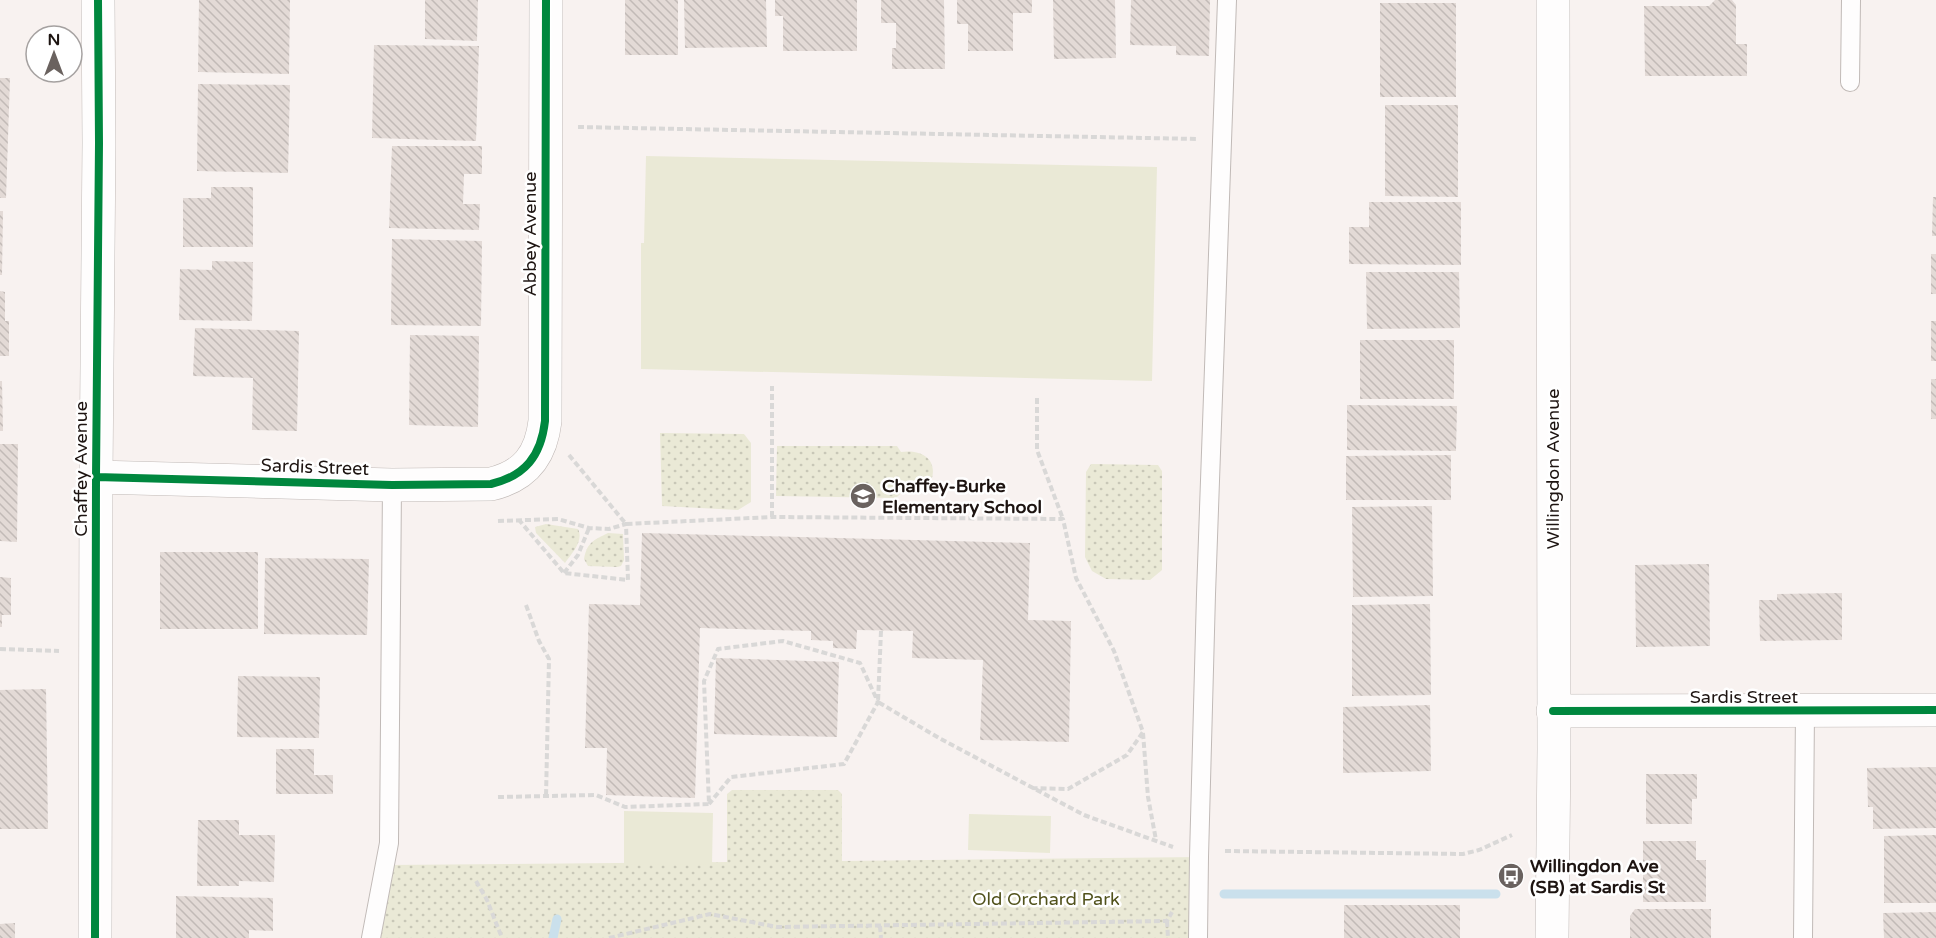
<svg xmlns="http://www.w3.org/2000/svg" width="1936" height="938" font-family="'Varela Round',sans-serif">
	<defs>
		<pattern id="grass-dots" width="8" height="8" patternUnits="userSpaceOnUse" patternTransform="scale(1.5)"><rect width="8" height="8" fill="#eae9d6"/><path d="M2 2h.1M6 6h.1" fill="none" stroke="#c8c7b7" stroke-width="1.8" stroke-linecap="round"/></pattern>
		<pattern id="building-back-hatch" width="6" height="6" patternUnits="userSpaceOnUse" patternTransform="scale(1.5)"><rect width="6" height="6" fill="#e3dad6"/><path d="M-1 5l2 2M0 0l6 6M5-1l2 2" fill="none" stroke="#c2bab7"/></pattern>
	</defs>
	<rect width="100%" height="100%" fill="#f8f2f0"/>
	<path fill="url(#grass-dots)" d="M660,433L744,434L751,443V502L738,510L662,506Z
		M777,446H897L901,452C921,449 939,459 931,481C929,485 924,489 921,492L901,493L896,498L776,496Z
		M1091,464L1158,465L1162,471V570L1150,580L1106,579L1092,571L1085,557L1086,472Z
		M546,524L578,529C584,541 572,553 565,563L536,533L535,527Z
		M608,533L623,534L624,560L621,566L617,567L588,566L584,559C587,542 594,540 608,533Z
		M732,790H838L842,794V861L1199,857L1198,938H371L386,865L727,862V794Z"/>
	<path fill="#eae9d6" d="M646,156L1157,167L1152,381L641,369V243H644Z
		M624,811L713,813L712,865L624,864Z
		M969,814L1051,816L1050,853L968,850Z"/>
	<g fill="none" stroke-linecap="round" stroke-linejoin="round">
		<path stroke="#cae0ec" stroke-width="9" d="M1224,894H1496
			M553,938L557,919"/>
	</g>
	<path fill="url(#building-back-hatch)" d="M199,0H290L289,74L198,72Z
		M425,0H478L477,41L425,39Z
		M625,0H678V55H625Z
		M684,0H766L767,47L685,48Z
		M775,0H857V51H783V16H775Z
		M881,0H944L945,69H892V48H896V23H881Z
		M957,0H1032V13H1013V51H968V24H957Z
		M1053,0H1115L1116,58L1054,59Z
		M1131,0H1210L1209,56L1176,55V46L1130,45Z
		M1715,0H1732L1736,5V44H1747V76H1645L1644,6H1709Z
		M1380,3H1456V97H1380Z
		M374,45L479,46L476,141L372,138Z
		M0,78H10L6,198H0Z
		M198,84L290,85L288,173L197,171Z
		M1385,105H1458V197L1385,196Z
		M392,146H482V174H464L463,204H480L479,230L389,228Z
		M211,187H253V247H183V198H211Z
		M1933,197H1936V236H1932Z
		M1369,202H1461V265L1349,264V227H1369Z
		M0,211H3L2,275H0Z
		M392,239L482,241L481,326L391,325Z
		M1931,254H1936V294H1931Z
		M212,261L253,262L252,321L179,320L180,269L212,270Z
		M1366,272H1459L1460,328L1367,329Z
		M0,291L5,292V321H9V356H0Z
		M1931,321H1936V361H1931Z
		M195,328L299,331L297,431L252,430L253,378L193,376Z
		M410,335L479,336L478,427L409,425Z
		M1360,340H1454V399H1360Z
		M1931,379H1936V419H1931Z
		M0,381H2L3,431H0Z
		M1347,405L1457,406L1456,451L1347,450Z
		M0,444H18L17,542L0,541Z
		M1451,455V500H1346V456Z
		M1432,506L1433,596L1353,597L1352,507Z
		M642,533L1030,543L1028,620L1071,621L1069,742L980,740L983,660L912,658L913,631L857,630L856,649L833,648V641L811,640V631L700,628L695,798L606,795L607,748H585L589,604L640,605Z
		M160,552H258V629H160Z
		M265,558L369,559L367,635L264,634Z
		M1709,564L1710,646L1636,647L1635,565Z
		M0,577L11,578V615H2V627H0Z
		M1842,593V640L1760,641L1759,600H1777V594Z
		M1430,604L1431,695L1352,696V605Z
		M716,658L839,662L837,737L714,734Z
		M238,676L320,677L319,738L237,737Z
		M46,689L48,829H0V690Z
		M1430,705L1431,771L1343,773V707Z
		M276,749H314V775H333V794H276Z
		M1936,767V828L1873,829V807H1868L1867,768Z
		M1646,774H1697V799H1692V824H1646Z
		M198,820H239V835H275L274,882L239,881V886H197Z
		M1936,835V903H1884V836Z
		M1643,841H1696V860H1706V902H1643Z
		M176,896L273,898V931L249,930V938H176Z
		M1344,905H1460V938H1344Z
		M1635,909H1711V938H1630V916Z
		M1936,912V938H1884L1883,913Z
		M15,923V938H0V924Z"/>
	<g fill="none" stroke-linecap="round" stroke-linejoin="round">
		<g stroke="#c1bab7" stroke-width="20">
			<path id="lane" d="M1850,82L1851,0
				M371,938L389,843L392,485
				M1198,938L1199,857L1206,594L1227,0
				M1803,938L1805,711"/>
		</g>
		<g stroke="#c1bab7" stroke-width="34">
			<path id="street" d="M96,477L392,485L491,484C525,476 541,456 545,421L546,0
				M1553,711L1936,710
				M95,938L96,477L99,143L98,0"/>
		</g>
		<g stroke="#c1bab7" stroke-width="34">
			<path id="secondary" d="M1552,938L1554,749L1553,0"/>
		</g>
		<path stroke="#d9d8d7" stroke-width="4" stroke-dasharray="6 3" stroke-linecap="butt" d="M578,127L1198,139
			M1037,398V450L1063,519
			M569,455L626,524L772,517L1063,519L1076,578L1114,651L1143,732L1127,755L1068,789L1031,788
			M772,517V386
			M498,521L558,519L589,528L609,529L626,524L628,580L564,573L519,520
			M564,573L578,555L589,528
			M526,605L539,641L549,659L546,797
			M881,631L878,702L939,738L1084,815L1173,847
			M0,649L59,651
			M1143,733L1148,797L1156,840
			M498,797L596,795L625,807L709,804L704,681L718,649L783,641L860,663L878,702L844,764L731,777L709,804
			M1225,851L1463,854L1479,850L1512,835
			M476,881L487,900L502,938
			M1167,921L1168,938
			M880,926L881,938
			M609,938L710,914L777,927L1167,921L1172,912"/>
		<use href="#lane" stroke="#fefdfd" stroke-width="18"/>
		<use href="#street" stroke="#fefdfd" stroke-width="33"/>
		<use href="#secondary" stroke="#fefdfd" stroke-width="33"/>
		<g stroke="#fff" stroke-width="11">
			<path id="cycleway" d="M96,477L392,485L491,484C525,476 541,456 545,421L546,0
				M1553,711L1936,710
				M95,938L96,477L99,143L98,0"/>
		</g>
		<use href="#cycleway" stroke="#00873e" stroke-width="8"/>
	</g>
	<defs>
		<g id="school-disc" transform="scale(1.35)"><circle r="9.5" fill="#6a625f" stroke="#fff"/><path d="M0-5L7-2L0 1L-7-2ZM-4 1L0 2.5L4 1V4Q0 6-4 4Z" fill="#fff"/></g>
		<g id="bus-disc" transform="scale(1.35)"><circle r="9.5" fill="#6a625f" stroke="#fff"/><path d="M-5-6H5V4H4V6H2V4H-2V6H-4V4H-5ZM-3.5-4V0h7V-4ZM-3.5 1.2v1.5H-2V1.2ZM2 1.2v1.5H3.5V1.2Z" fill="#fff"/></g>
	</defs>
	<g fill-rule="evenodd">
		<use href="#school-disc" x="863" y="496"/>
		<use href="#bus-disc" x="1511" y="876"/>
	</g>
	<g text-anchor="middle" stroke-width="5" stroke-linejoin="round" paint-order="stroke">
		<g font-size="18" fill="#1d1411" stroke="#fff">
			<text transform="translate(530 234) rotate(-90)" y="6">Abbey Avenue</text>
			<text transform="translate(315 467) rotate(2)" y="6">Sardis Street</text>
			<text transform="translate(81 469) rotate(-90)" y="6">Chaffey Avenue</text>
			<text transform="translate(1553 469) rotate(-90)" y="6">Willingdon Avenue</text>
			<text x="1744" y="703">Sardis Street</text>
		</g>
		<g font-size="18" font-weight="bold" fill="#1d1411" stroke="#fff" text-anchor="start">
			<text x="882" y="492">Chaffey-Burke<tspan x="882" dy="21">Elementary School</tspan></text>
			<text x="1530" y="872">Willingdon Ave<tspan x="1530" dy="21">(SB) at Sardis St</tspan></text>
		</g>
		<g font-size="18" fill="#51521c" stroke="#fff">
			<text x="1046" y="905">Old Orchard Park</text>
		</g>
	</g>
	<g transform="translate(54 54)"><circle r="28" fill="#ffffff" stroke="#a5a1a0" stroke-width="1.5"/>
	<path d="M0-4.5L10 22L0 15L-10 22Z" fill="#6a625f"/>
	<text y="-9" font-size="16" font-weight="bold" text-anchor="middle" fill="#1d1411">N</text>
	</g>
</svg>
